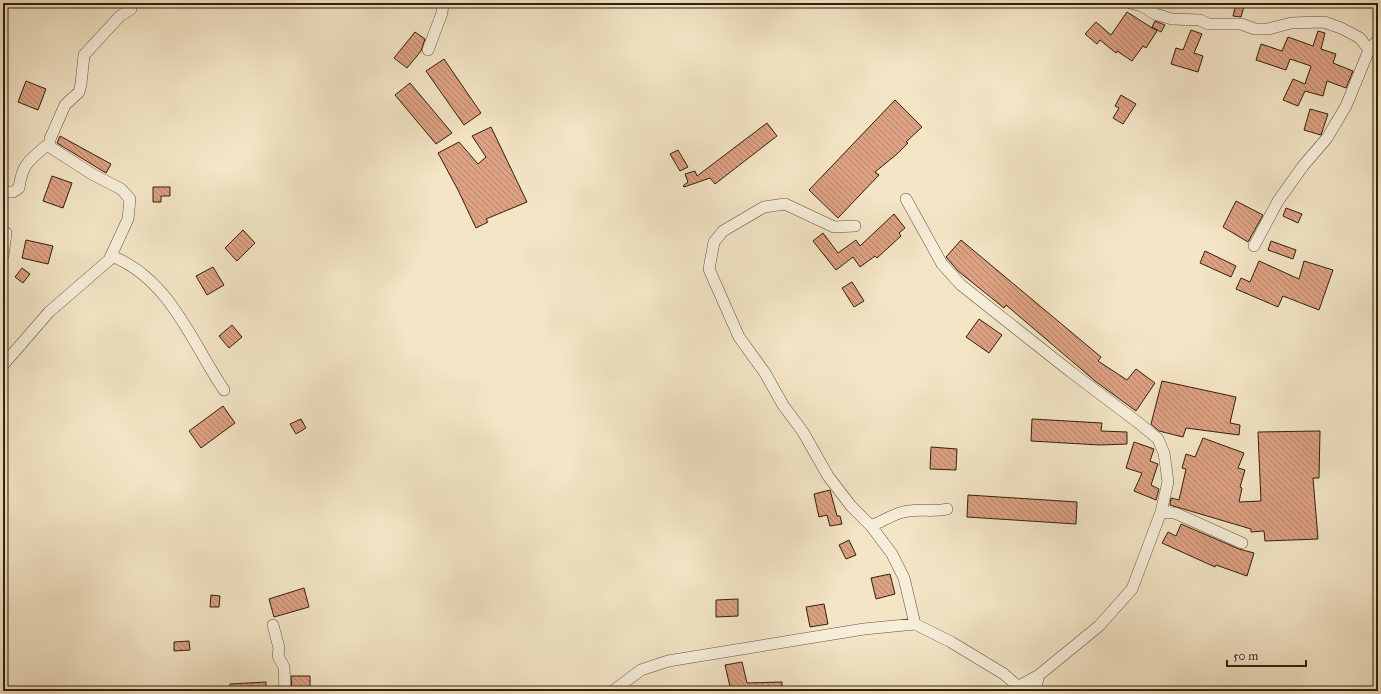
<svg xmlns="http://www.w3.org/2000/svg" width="1381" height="694" font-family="'IM FELL Great Primer',serif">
	<defs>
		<pattern id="building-back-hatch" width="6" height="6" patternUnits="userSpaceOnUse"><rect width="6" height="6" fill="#dda183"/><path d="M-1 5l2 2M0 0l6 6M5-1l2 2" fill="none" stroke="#b48369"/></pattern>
	</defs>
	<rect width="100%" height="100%" fill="#f3e5c6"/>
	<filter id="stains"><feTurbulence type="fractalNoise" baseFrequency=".005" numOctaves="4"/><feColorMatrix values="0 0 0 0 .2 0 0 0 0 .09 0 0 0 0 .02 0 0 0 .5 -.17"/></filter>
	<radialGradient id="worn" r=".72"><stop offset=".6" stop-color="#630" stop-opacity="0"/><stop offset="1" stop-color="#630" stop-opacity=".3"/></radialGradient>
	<path fill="url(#building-back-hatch)" stroke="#30200b" d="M1236,4L1244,6L1241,17L1233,16Z
		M1127,12L1157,31L1146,48L1143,46L1132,61L1117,51L1116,53L1100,40L1097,44L1085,34L1096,22L1111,35Z
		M1155,21L1165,25L1161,32L1152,27Z
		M1191,30L1202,34L1194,53L1203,56L1198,72L1171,64L1176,48L1183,50Z
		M1318,31L1325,33L1321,49L1336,54L1333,63L1353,71L1346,88L1327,81L1323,96L1305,91L1298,106L1283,100L1293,79L1305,84L1311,66L1290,59L1286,70L1256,60L1261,44L1282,51L1288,37L1313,46Z
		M415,32L425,39L421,51L407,68L394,58Z
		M444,59L481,113L464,125L426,71Z
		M26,81L46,89L38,110L18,102Z
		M410,83L452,133L436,144L395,95Z
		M1121,95L1136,104L1123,124L1113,118L1119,108L1115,106Z
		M895,100L922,127L906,142L908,143L897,154L875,172L879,175L838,218L809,190Z
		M1310,109L1328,114L1321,135L1304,130Z
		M767,123L777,136L715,184L710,178L684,187L683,186L688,182L685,174L695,171L697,176Z
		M491,127L527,202L486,219L488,222L476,228L458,190L438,153L459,142L478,164L486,157L472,136Z
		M60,136L111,164L106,173L57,143Z
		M678,150L688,167L680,171L670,154Z
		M52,176L72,183L63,208L43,201Z
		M153,187H170V196H161V202H153Z
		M1236,201L1263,215L1248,242L1223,227Z
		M1286,208L1302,214L1298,223L1283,216Z
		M894,214L905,228L899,233L901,236L877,258L875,256L860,267L853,257L836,270L813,241L823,233L838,253L856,240L860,246Z
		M243,230L255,243L237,261L225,248Z
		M26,240L53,246L48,264L22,258Z
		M961,240L1101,357L1098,361L1127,380L1136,369L1155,383L1136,411L1095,381L1006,305L1004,308L958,271L946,257Z
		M1271,241L1296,250L1293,259L1268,250Z
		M1205,251L1236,266L1231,277L1200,263Z
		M1259,261L1299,279L1304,261L1333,270L1319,310L1283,296L1278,307L1236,289L1241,278L1250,282Z
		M213,267L224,285L207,295L196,276Z
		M22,268L30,274L23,283L15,277Z
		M852,282L864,301L854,307L842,288Z
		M979,319L1002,335L989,353L966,337Z
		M232,325L242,337L229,348L219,336Z
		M1162,381L1236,397L1230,423L1240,425L1239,435L1186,428L1183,437L1159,431L1151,424Z
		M223,406L235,423L201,448L189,431Z
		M301,419L306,428L296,434L290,424Z
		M1032,419L1102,423L1101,431L1127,432V444L1100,445L1031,441Z
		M1320,431L1319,478H1313L1318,539L1265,541L1264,531L1251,532V529L1170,505L1171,498L1179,500L1186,469L1182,468L1186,454L1195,457L1203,438L1244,453L1238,468L1245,470L1240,487L1242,488L1239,502L1261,501L1258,432Z
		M1134,442L1154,449L1150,461L1158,464L1151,485L1159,489L1156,500L1134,491L1142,473L1126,468Z
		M931,447L957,449L956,470L930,469Z
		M830,490L837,516H840L842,524L830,526L827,515L819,517L814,494Z
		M968,495L1077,502L1076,524L967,517Z
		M1181,524L1239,549L1254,553L1247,576L1216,565L1215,567L1162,543L1168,532L1176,536Z
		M849,540L856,555L846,559L839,545Z
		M890,574L895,594L876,599L871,578Z
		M304,588L309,607L274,617L269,599Z
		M211,595L220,596L219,607H210Z
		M738,599V616L716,617V600Z
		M824,604L828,624L810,627L806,607Z
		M189,641L190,650L174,651V642Z
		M742,662L747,683L782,682V691H731L725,665Z
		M291,676H310V691H292Z
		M266,682V691H230V684Z"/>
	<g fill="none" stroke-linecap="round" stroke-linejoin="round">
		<g stroke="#61513a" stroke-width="12">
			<path id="street" d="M1130,3L1142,6L1155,14L1172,19L1200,20L1208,24H1241L1255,29H1268L1291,23L1324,22L1341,28L1360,38L1369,50
				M428,50L442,13L443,3
				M50,147V139L65,105L79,92L81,84L84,55L120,16L131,9V3
				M3,192H13L19,188C22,165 28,161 46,146L50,147L92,174L121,189L130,199L128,219L109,260L49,312L3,365
				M906,199L942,264L961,285L1071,372L1140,424L1158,439L1164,453L1168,482L1161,512L1132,589L1099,626L1039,675L1019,686
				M855,226L834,227L785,204L764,207L723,231L714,242L709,269L739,337L765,373L783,405L803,432L828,476L851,506L871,526
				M3,232L6,233L3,256
				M1254,246L1278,201L1303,166L1327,138L1346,106L1369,50L1378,40
				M109,260L114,257C171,281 192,343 224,390
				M1161,512L1175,513L1242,543
				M915,624L904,578L892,554L871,526C884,521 895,512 909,511C922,509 934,512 947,509
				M273,625L279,648L278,656L284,667L285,691
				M613,691L641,670L668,661L864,629L915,624L951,642L1004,674L1023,691
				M1035,691L1039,675"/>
		</g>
		<use href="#street" stroke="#f7eeda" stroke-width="11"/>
	</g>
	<rect width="1381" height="694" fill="none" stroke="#f3e5c6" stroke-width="16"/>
	<rect x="4" y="4" width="1373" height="686" fill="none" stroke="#30200b" stroke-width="2"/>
	<rect x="8" y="8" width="1365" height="678" fill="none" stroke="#30200b"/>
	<path d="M1227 660v6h79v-6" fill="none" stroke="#30200b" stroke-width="2"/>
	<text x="1233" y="660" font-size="12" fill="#30200b" stroke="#f7eeda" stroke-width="3" paint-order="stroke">50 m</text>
	<rect width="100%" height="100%" filter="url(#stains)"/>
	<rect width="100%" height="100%" fill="url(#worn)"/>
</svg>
